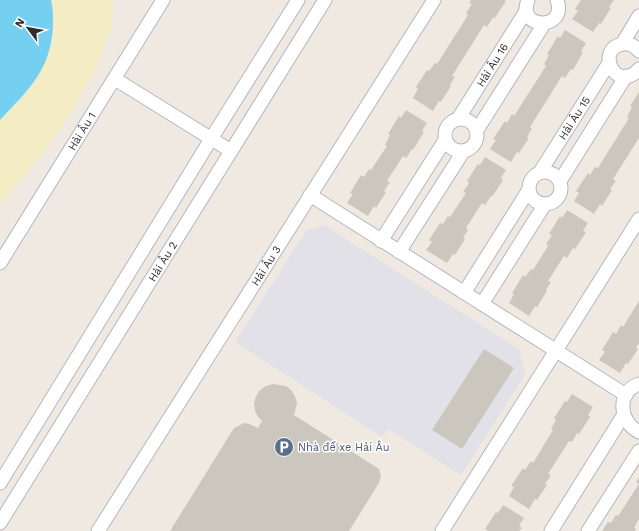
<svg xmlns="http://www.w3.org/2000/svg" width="639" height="531" font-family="'Work Sans',sans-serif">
	<rect width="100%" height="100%" fill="#efe9e1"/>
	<path fill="#e3e1e8" d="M324,225L520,350L525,375L461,475L388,429L382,437L235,342L306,231Z"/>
	<path fill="#f3ecc5" d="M51,0H113L112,25L95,71L68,117L38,159L0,205V120C10,109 21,99 30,88C49,64 58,30 51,0Z"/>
	<path fill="#75cff0" d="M0,0H51C53,8 53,16 53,25C51,70 29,89 0,120Z"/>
	<path fill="#cbc7bf" d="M471,0H504L506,1L494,19L493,17L487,27L484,25L452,76L455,77L450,85L451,86L441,102L439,101L433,111L413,98L418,89L416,87L427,70L429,71L435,63L437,64L468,15L466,13L472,4L469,3Z
		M581,0H614L609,7L611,8L601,24L599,23L593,32L572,19L578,11L575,9Z
		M565,30L586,43L581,51L583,52L573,70L571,69L565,78L562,76L530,127L532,128L527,137L529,138L519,153L517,152L511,162L490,149L496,140L493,139L505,121L507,123L512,114L514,116L546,66L544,64L549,55L547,54L558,36L560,38Z
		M639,92V138L613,179L616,181L610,189L612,190L602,206L600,204L594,214L574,201L579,193L576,191L588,173L590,175L595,167L598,168L629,118L627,117L632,107L630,106Z
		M406,110L427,123L422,131L424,132L413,150L412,149L406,158L403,156L387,181L390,182L384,191L386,192L376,208L374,206L368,216L347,203L353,194L350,193L361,175L364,177L369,169L371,170L387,146L385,145L390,135L388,134L399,116L401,118Z
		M485,157L506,170L501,178L503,180L492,197L491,196L485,205L482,203L466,228L468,230L463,238L465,239L455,255L453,254L447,263L426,250L432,242L429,240L440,223L443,224L448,216L450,217L466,193L463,192L469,183L467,181L478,164L480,165Z
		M567,210L588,223L583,231L586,232L575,249L573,248L567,258L564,256L548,281L551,282L546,290L547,291L537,307L535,306L529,316L509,303L514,294L512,293L523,275L525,277L531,269L533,270L548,246L546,244L552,235L549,234L560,216L562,218Z
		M639,301V343L636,348L638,349L628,364L626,363L620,373L599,360L605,352L602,350L613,332L616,334L621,325L623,327Z
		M484,349L514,368L462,449L432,430Z
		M273,384L286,386L291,390L295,396L297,403L294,415L379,469L381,475L379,483L349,531H170L234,428L244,423L249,424L258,428L262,421L258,417L255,411L254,403L256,396L260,390L266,386Z
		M572,394L593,407L588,415L590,417L579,434L577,433L572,442L569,441L548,474L551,475L545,484L547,485L537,500L535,499L529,509L509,496L514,487L511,486L523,468L525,470L531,461L533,463L553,430L551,429L556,420L554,418L565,401L567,402Z
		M639,478V519L634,528L636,529L635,531H602L608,522L611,523L616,515L618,516L639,484L636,482Z
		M503,505L524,518L519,526L522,528L519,531H488L485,529L496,512L498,513Z"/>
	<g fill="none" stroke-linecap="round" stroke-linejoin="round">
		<g stroke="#b4b7c1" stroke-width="15">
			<g id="minor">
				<path d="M528,0C516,30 568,31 557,0"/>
				<path d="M622,44L639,16"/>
				<path d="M639,51C635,46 630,43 623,44C594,48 616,95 639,69"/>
				<path d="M115,79L231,151"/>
				<circle cx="461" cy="135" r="16"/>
				<path id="s1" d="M458,119L526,11"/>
				<path d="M477,130L544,24"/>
				<circle cx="545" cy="188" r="16"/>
				<path id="s2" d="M540,172L609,63"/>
				<path d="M560,181L626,76"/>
				<path d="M310,195L626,395"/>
				<path d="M381,241L445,140"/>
				<path d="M399,252L463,152"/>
				<path id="s3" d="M0,263L163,0"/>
				<path d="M464,293L528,191"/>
				<path d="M482,304L545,204"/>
				<path d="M639,384C616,392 619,422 639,432"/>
				<path d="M0,483L211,139L298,0"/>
				<path id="s4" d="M0,523L325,0"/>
				<path id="s5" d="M98,531L434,0"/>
				<path d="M442,531L639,219"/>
				<path d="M551,531L623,416"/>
				<path d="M588,531L639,451"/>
			</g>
		</g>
		<use href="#minor" stroke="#fff" stroke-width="13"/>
	</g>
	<defs>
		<g id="parking-disc" transform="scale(1)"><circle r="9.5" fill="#5c6f8a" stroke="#fff"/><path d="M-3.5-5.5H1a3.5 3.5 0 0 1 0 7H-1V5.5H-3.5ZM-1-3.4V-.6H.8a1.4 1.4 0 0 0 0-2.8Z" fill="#fff"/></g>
	</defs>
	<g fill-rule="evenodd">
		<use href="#parking-disc" x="284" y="447"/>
	</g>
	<g text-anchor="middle" stroke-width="3" stroke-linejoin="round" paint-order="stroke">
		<g font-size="11" fill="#2e2e2e" stroke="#fff">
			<text dy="4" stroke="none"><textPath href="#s1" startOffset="64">Hải Âu 16</textPath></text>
			<text dy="4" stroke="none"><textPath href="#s2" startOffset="64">Hải Âu 15</textPath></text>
			<text dy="4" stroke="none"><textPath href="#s3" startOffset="155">Hải Âu 1</textPath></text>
			<text dy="4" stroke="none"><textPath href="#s4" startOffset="308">Hải Âu 2</textPath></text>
			<text dy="4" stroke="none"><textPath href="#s5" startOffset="314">Hải Âu 3</textPath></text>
		</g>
		<g font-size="11" fill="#4e5e75" stroke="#fff" text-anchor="start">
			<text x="298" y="451">Nhà để xe Hải Âu</text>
		</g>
	</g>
	<g transform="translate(28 28) rotate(302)" stroke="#ffffff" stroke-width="3" paint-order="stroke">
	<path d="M0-3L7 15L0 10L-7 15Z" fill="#2e2e2e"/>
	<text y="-6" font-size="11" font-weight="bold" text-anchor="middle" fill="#2e2e2e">N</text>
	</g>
</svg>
